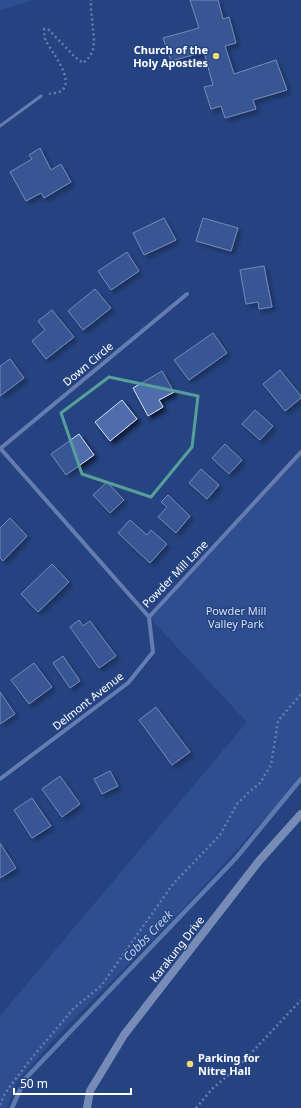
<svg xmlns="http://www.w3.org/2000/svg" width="301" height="1108" font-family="'Noto Sans',sans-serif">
	<defs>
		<filter id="shadow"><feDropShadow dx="3.5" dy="3.5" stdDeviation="2" flood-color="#0009"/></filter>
	</defs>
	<rect width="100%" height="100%" fill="#264482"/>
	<path fill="#3b5c9f" d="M0,0H34L0,10Z
		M301,452V779L179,913L55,1038L16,1083L7,1108H0V1016L247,722L149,617Z"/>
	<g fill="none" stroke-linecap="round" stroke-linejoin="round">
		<path stroke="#a3bbe7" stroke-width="4.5" d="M12,1108L25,1079L236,858L301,779"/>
	</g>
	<path fill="#4f6daa" stroke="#d2def5" filter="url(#shadow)" d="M190,0H218L223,19L229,17L236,43L225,46L234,74L276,60L287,90L253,100L256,109L225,118L221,106L211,109L204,87L213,85L204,52L171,61L163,38L199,28Z
		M40,148L51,170L61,164L71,182L44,198L41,193L26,201L10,172L32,159L29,155Z
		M164,218L176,240L144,255L133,233Z
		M203,218L238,228L231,251L196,241Z
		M127,252L139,271L111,290L98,271Z
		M264,266L272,307L259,309L258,302L246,304L240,270Z
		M95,289L111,308L83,330L68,311Z
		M52,310L74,337L46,359L32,341L45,330L38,321Z
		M213,333L227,353L189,380L174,360Z
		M10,359L24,378L0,396V366Z
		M280,370L301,396V398L285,411L263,384Z
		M162,371L174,392L159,400L163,407L148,416L133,388Z
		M122,400L137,419L110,441L95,422Z
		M255,410L273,426L260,440L242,424Z
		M79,434L94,455L66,475L51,454Z
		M225,444L242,460L229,474L212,458Z
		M201,469L219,485L207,499L189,483Z
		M107,482L124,500L110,513L93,495Z
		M168,495L190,516L176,533L158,517L167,507L161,502Z
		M10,518L27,536L3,561L0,558V528Z
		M130,520L147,535L151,530L167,544L150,563L118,533Z
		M52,564L69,582L38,612L21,594Z
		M79,620L83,626L90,621L116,656L99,668L70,627Z
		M63,656L80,681L70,688L53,663Z
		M34,663L52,687L29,704L11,680Z
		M0,692L15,714L0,724Z
		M156,707L190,752L172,765L139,720Z
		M110,771L118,786L102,794L94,779Z
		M60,776L80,804L62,817L42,789Z
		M32,798L51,826L32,838L14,810Z
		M0,843L16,868L0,878Z"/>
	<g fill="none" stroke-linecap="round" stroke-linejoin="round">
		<path stroke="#afc1e7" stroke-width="2.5" stroke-dasharray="2 3" stroke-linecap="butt" d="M49,94C52,93 58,93 61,91C76,81 51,51 46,41C44,37 44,34 44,29L49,30L75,57L83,63C99,51 93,37 92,19C91,13 91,6 91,0
			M0,1105L5,1093L30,1060L74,1008L101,986L173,884L220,835L237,804L248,793L260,783L271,765L278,721L301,694
			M196,1108L213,1088L238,1067L301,1000"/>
		<path stroke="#afc1e7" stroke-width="3" d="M0,126L41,96"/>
		<path stroke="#afc1e7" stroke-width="4" d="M0,448L149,617
			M1,448L187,294
			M149,617L301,452
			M0,779L128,683L153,652L149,617"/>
		<path stroke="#d8e2f6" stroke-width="8" d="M87,1108L90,1091L124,1035L259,861L301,814"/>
	</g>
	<path d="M0 0H301V1108H0ZM109,377L198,396L192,447L151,497L82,474L61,413Z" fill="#264482" fill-opacity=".55" fill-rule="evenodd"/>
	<path fill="none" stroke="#579f9a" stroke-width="3" stroke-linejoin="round" d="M109,377L198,396L192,447L151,497L82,474L61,413Z"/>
	<g fill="#efda74" stroke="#264482" stroke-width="1.5">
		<circle cx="216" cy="56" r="4"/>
		<circle cx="190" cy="1064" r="4"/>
	</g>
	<g text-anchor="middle" stroke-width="3" stroke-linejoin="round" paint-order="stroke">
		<g font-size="11" font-weight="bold" fill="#fff" stroke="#264482" text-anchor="end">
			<text x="208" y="54">Church of the<tspan x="208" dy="13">Holy Apostles</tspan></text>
			<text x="198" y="1062" text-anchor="start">Parking for<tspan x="198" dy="13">Nitre Hall</tspan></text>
		</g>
		<g font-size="11" fill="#fff" stroke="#264482">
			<text transform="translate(88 364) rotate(-40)" y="4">Down Circle</text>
			<text transform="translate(175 574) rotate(-46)" y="4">Powder Mill Lane</text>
			<text transform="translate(88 701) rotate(-38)" y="4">Delmont Avenue</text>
			<text transform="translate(177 949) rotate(-52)" y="4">Karakung Drive</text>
		</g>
		<g font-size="11" fill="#d2def5" stroke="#264482">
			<text x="236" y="615">Powder Mill<tspan x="236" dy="13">Valley Park</tspan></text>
		</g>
		<g font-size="12" font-style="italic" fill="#baccee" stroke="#264482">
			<text transform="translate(148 936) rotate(-46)" y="4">Cobbs Creek</text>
		</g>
	</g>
	<path d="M14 1088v6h117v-6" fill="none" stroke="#ffffff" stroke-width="2"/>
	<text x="20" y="1088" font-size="12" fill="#ffffff" stroke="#264482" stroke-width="3" paint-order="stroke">50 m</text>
</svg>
